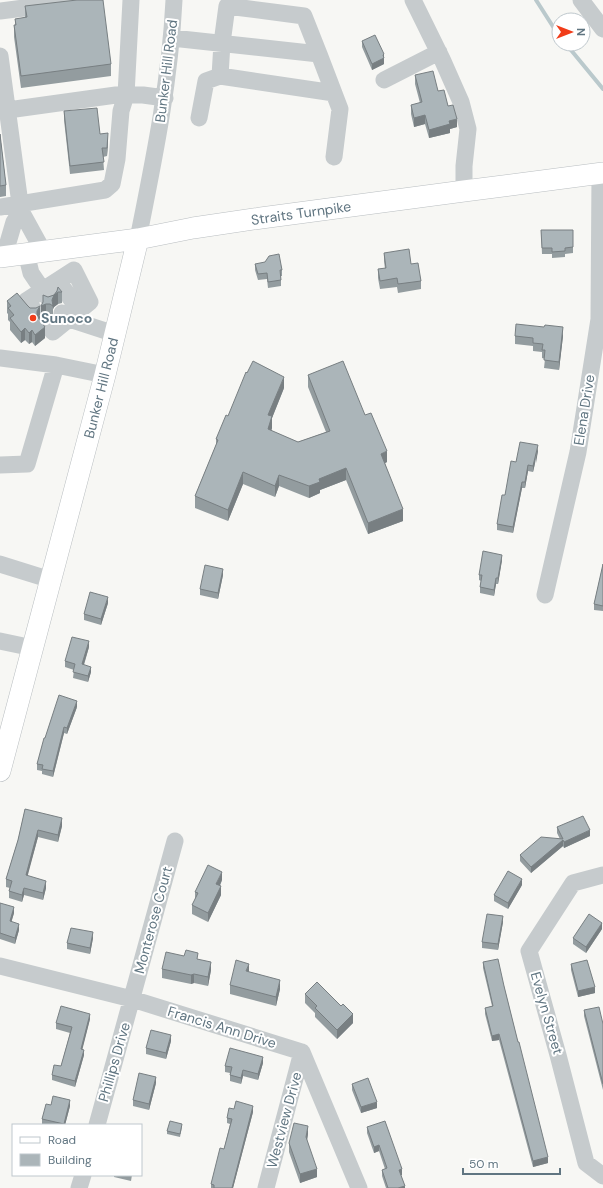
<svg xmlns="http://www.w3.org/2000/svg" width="603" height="1188" font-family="'DM Sans',sans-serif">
	<rect width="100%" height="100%" fill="#f7f7f4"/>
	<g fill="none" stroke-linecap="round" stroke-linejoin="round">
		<path stroke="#bac9cc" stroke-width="4" d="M536,0L559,36
			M566,44L603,89"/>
		<g stroke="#b9bec1" stroke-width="22">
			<path id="major" d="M0,257L138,239L193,228L261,218L464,191L603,173
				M0,771L105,375L138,239"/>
		</g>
		<path stroke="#c6cbcd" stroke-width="17" d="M413,0L442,59L461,102L468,129L464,166V191
			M581,0L603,29
			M0,11L87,0
			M172,38L319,54L340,109L334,157
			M319,54L304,16L227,6L222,43L220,76L334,93
			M0,56L21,211
			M384,80L439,52
			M8,110L116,95H143L165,98
			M199,118L206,81L220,76
			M0,207L105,190L112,184L117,159L121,111L126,95L131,0
			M138,239C154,159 170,82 174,0
			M26,253L31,273L48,298
			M4,256L14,222L21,211L43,251
			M58,281L79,310
			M34,310L26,301L74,270L90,302L53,332L47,325
			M62,313L69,319L115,334
			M0,358L56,365L105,375
			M0,465L27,464L56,365
			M0,564L51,580
			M545,595L578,452L599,319L600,173
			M0,641L33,648
			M603,875L573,883L529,951L558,1055L586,1163L603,1176
			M0,966L132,999L302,1052L359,1188
			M97,1125L175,841
			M79,1188L83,1175
			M266,1188L302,1052"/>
		<use href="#major" stroke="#fff" stroke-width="21"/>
	</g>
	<path fill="#939c9f" d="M25,6L111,64V76L21,88L14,37V25H15V19L25,18Z
		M362,41L384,54V64L372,70L362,47Z
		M415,75L438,91L448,106L457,127L450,129V133L429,138L425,124L414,127L411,114V105L420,103L415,84Z
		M64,111L100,134L108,142L107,156L103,157L104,170L70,174L64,120Z
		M0,134L6,185V196L0,197Z
		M541,230H573V253L565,254V257L552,258V254H542Z
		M384,253L411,264L421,281V289L398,293L397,287L380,289L378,278V269H385L384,261Z
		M255,264L282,270V276H281V286L268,288L267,279L258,280L255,270Z
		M57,291L62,292V303L58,304L54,307L53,309V318L50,315H46L41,317V306L48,297L54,295Z
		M7,301L27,305L40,318L39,319L45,338L35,346L32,342L29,344L25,340L21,343L10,330V322L8,320V314L7,313Z
		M515,336H563L559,370L544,368L545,359L542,358V352L533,351V346L515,344Z
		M308,375L365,415L387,462L385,463L403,521L368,534L346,480L320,490V493L309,498L279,486L275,497L243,484L228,521L195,508V496L216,445V439L228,416L284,388L272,418V428L271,431L298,442L326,432L308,387Z
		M538,451L533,472L528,471L525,488H522L513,533L497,530V524L505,495L516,462Z
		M502,560L498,584H496L494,596L480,593V587L481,581L479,580V575Z
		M603,564V611L594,610V604Z
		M223,575L218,599L200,595V589Z
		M108,603L101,625L84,620V614Z
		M89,647L84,665L91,672L88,682L73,678L74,670L65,667V661Z
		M77,707L67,734L64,733L53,777L42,774V771L37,770V764L45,738Z
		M25,809L62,826L58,842L38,837L27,876L46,888L43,900L24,895L22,902L9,898V891L10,888L6,887V879L18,840Z
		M557,827L590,836L564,848L563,846L531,873L520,861V855L560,839L557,833Z
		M222,880L220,886L221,895L208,922L192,914V905L195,900V892Z
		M522,885L508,909L494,901V895Z
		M0,904L14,913L11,922L19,930L15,944L0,939Z
		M503,922L498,950L482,948V942Z
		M602,929L586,953L573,944V938Z
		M93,938L90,954L67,949V943Z
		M198,959L211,970L208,986L194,983L191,984L162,978V969Z
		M483,962L504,986L548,1163L533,1167L499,1040L492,1041L485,1014V1008L492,1006L483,968Z
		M571,964L595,993L578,997L571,970Z
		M230,985L280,989L276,1006L230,994Z
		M305,994L353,1023L337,1039L315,1017V1013L305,1003Z
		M584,1010L603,1024V1090L584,1016Z
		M90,1019L82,1049L84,1055L75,1087L52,1080V1075L61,1066L70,1033L56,1029V1023Z
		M171,1041L166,1059L146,1054V1048Z
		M263,1063L258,1080L243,1076L241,1084L230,1081V1073L225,1072V1066Z
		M156,1083L149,1110L133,1106V1100Z
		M352,1084L377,1108L361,1113L352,1090Z
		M51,1105L70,1106L65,1125H42V1119Z
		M234,1109L253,1112L233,1188H211V1184L224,1149L230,1124L227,1123V1118Z
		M182,1127L180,1137L167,1134V1131Z
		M367,1127L402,1175H401L405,1188H386L382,1176V1170L385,1169L379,1151L374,1153L367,1133Z
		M308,1134L307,1140L317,1177L300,1183L289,1152V1143Z
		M114,1175H132L131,1181L114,1177Z"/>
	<path fill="#787f82" d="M384,54V64L372,70V64Z
		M425,115V124L414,127V118Z
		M457,119V127L450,129V133L429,138V130L449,121Z
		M108,133V142L107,156V148Z
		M58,292V304L54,307L53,309L52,300L54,295Z
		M46,304V315L41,317V306Z
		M40,306V318L37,322V311Z
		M45,327V338L35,346V335Z
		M563,327V336L559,370V362Z
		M25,328V340L21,343V332Z
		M32,330V342L29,344V333Z
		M284,377V388L272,418V428L268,441V415Z
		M538,445V451L536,463V457Z
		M387,451V462L381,465V454Z
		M535,457V463L533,472V466Z
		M528,465V471L525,488V482Z
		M346,468V480L320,490V493L309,498V486L319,479Z
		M243,472V484L228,521V510Z
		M279,475V486L275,497V486Z
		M522,482V488L513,533V527Z
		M403,509V521L368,534V523Z
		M502,555V560L498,584V578Z
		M223,569V575L218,599V593Z
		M496,578V584L494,596V590Z
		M108,597V603L101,625V619Z
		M89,641V647L82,670V664Z
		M91,667V672L88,682V676Z
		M77,701V707L67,734V728Z
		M64,727V733L53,777V771Z
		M62,818V826L58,842V835Z
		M38,830V837L26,882V875Z
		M590,830V836L564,848V842Z
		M563,840V846L531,873V867Z
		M222,872V880L216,893V884Z
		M522,879V885L508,909V903Z
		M46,881V888L43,900V893Z
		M221,886V895L208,922V913Z
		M24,888V895L22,902V895Z
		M14,907V913L10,927V921Z
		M503,916V922L498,950V944Z
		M602,923V929L586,953V947Z
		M19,924V930L15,944V938Z
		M93,932V938L90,954V948Z
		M211,962V970L208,986V977Z
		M249,964V972L246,971Z
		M194,974V983L191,984V975Z
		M280,980V989L276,1006V997Z
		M595,987V993L578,997V991Z
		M90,1014V1019L81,1055V1049Z
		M353,1014V1023L337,1039V1030Z
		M499,1034V1040L492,1041V1036Z
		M171,1035V1041L166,1059V1053Z
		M84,1050V1055L75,1087V1081Z
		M263,1057V1063L258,1080V1074Z
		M243,1070V1076L241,1084V1078Z
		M156,1077V1083L149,1110V1104Z
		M70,1100V1106L65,1125H64Z
		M377,1102V1108L361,1113V1107Z
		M253,1106V1112L233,1188H232Z
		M308,1126V1134L306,1146V1137Z
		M379,1145V1151L374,1153V1147Z
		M548,1157V1163L533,1167V1161Z
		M317,1169V1177L300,1183V1174Z
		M402,1169V1175L399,1176V1170Z
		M405,1186V1188H398Z"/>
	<path fill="#abb5b9" stroke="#787f82" d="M77,0H103L111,64L21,76L14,25H16L15,19L27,17L25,6Z
		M375,35L384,54L383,55L384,58L372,64L362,41Z
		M433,71L438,91L444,90L448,106L453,105L457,119L449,121L450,124L429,130L425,115L414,118L411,105L422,102L415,75Z
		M97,108L100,134L108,133L107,148H102L104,162L70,166L64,111Z
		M0,134L6,185L0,186Z
		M541,230H573V247L565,248V251L552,252V248H542Z
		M409,249L411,264L418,263L421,281L398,284L397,278L380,281L378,269L386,268L384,253Z
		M279,254L282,270H280L281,280L268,282L267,273L258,274L255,264L265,262L269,256Z
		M58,287L62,292H58L54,295L52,300L53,306L50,304H46L41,306L43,302V295L48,297L54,295L57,291Z
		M17,293L27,305L30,308H36L40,306L37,311V316L45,327L35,335L32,330L29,333L25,328L21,332L10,318L14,315L8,308L11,306L7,301Z
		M516,324L544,327L545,325L563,327L559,362L544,360L545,350H542L543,344L533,343V338L515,336Z
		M253,361L284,377L268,415L272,416L268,429L298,442L330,431L308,375L343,361L365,415L371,413L387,451L381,454L403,509L368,523L346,468L319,479L320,482L309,486L279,475L275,486L243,472L228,510L195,496L218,440L216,439L226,415L228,416L246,372L247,373Z
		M520,442L538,445L533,466L528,465L525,482H522L513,527L497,524L502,495H505L511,461L516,462Z
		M483,551L502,555L498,578H496L494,590L480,587L482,575H479Z
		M603,564V606L594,604Z
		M205,565L223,569L218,593L200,589Z
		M90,592L108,597L101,619L84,614Z
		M72,637L89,641L82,664L91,667L88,676L73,672L75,664L65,661Z
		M59,695L77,701L67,728L64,727L53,771L42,769L43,765L37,764L44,738H45Z
		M25,809L62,818L58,835L38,830L26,875L46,881L43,893L24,888L22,895L9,891L12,881L6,879L18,840Z
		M583,816L590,830L564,842L563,840L531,867L520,855L541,837L563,839L557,827Z
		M208,865L222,872L216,884L221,886L208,913L192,905L198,893L195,892Z
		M508,871L522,879L508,903L494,895Z
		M0,903L14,907L10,921L19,924L15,938L0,933Z
		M487,914L503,916L498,944L482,942Z
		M589,914L602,923L586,947L573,938Z
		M71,928L93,932L90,948L67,943Z
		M186,950L198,953L197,959L211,962L208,977L194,974L191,975L162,969L166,952L184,956Z
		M498,959L504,986L518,1042H519L548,1157L533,1161L499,1034L492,1036L485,1008L493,1006L483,962Z
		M236,960L249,964L246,971L280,980L276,997L230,985Z
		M587,960L595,987L578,991L571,964Z
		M317,982L341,1006L343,1004L353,1014L337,1030L315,1008L317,1006L305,994Z
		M61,1006L90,1014L81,1049L84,1050L75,1081L52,1075L54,1065L61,1066L72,1027L56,1023Z
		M599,1007L603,1024V1084L584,1010Z
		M151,1030L171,1035L166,1053L146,1048Z
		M230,1048L263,1057L258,1074L243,1070L241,1078L230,1075L232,1067L225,1066Z
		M139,1073L156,1077L149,1104L133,1100Z
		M368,1078L377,1102L361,1107L352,1084Z
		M53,1096L70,1100L64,1124L42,1119L46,1104L51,1105Z
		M236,1101L253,1106L232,1188H214V1185L211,1184L220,1148L224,1149L232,1119L227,1118L229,1108L234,1109Z
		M170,1121L182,1124L180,1134L167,1131Z
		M385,1121L402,1169L399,1170L405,1186L398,1188H388L382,1170L387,1168L379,1145L374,1147L367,1127Z
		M294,1123L308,1126L306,1137L317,1169L300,1174L289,1143Z"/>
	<circle fill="#f13c19" stroke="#fff" stroke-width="1.5" cx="33" cy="318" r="4"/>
	<g text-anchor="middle" stroke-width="4" stroke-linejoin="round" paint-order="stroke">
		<g font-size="14" fill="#607581" stroke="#fff">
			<text transform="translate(166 71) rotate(-83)" y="5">Bunker Hill Road</text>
			<text transform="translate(301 213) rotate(-8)" y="5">Straits Turnpike</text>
			<text transform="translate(101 388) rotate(-76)" y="5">Bunker Hill Road</text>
			<text transform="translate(584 410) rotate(-81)" y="5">Elena Drive</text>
			<text transform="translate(153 920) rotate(-75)" y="5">Monterose Court</text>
			<text transform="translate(547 1013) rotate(74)" y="5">Evelyn Street</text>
			<text transform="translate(222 1027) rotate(17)" y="5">Francis Ann Drive</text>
			<text transform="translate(114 1062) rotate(-74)" y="5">Phillips Drive</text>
			<text transform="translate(284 1120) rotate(-75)" y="5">Westview Drive</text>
		</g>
		<g font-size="14" font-weight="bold" fill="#607581" stroke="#fff" text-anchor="start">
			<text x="41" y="323">Sunoco</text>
		</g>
	</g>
	<rect x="12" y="1124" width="130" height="52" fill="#ffffff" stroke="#bfc8cd"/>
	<rect x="20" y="1137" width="20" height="6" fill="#ffffff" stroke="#bfc8cd"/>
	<text x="48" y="1144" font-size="12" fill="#607581">Road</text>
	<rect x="20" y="1154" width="20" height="12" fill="#abb5b9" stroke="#bfc8cd"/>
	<text x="48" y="1164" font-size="12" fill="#607581">Building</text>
	<g transform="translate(571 32) rotate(90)"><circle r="19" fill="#ffffff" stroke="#bfc8cd"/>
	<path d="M0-3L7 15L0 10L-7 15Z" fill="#f13c19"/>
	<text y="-6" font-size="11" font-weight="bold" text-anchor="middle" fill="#607581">N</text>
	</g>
	<path d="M463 1168v6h97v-6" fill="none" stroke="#607581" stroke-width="2"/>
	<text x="469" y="1168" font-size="12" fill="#607581" stroke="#ffffff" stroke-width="3" paint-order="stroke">50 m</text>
</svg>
